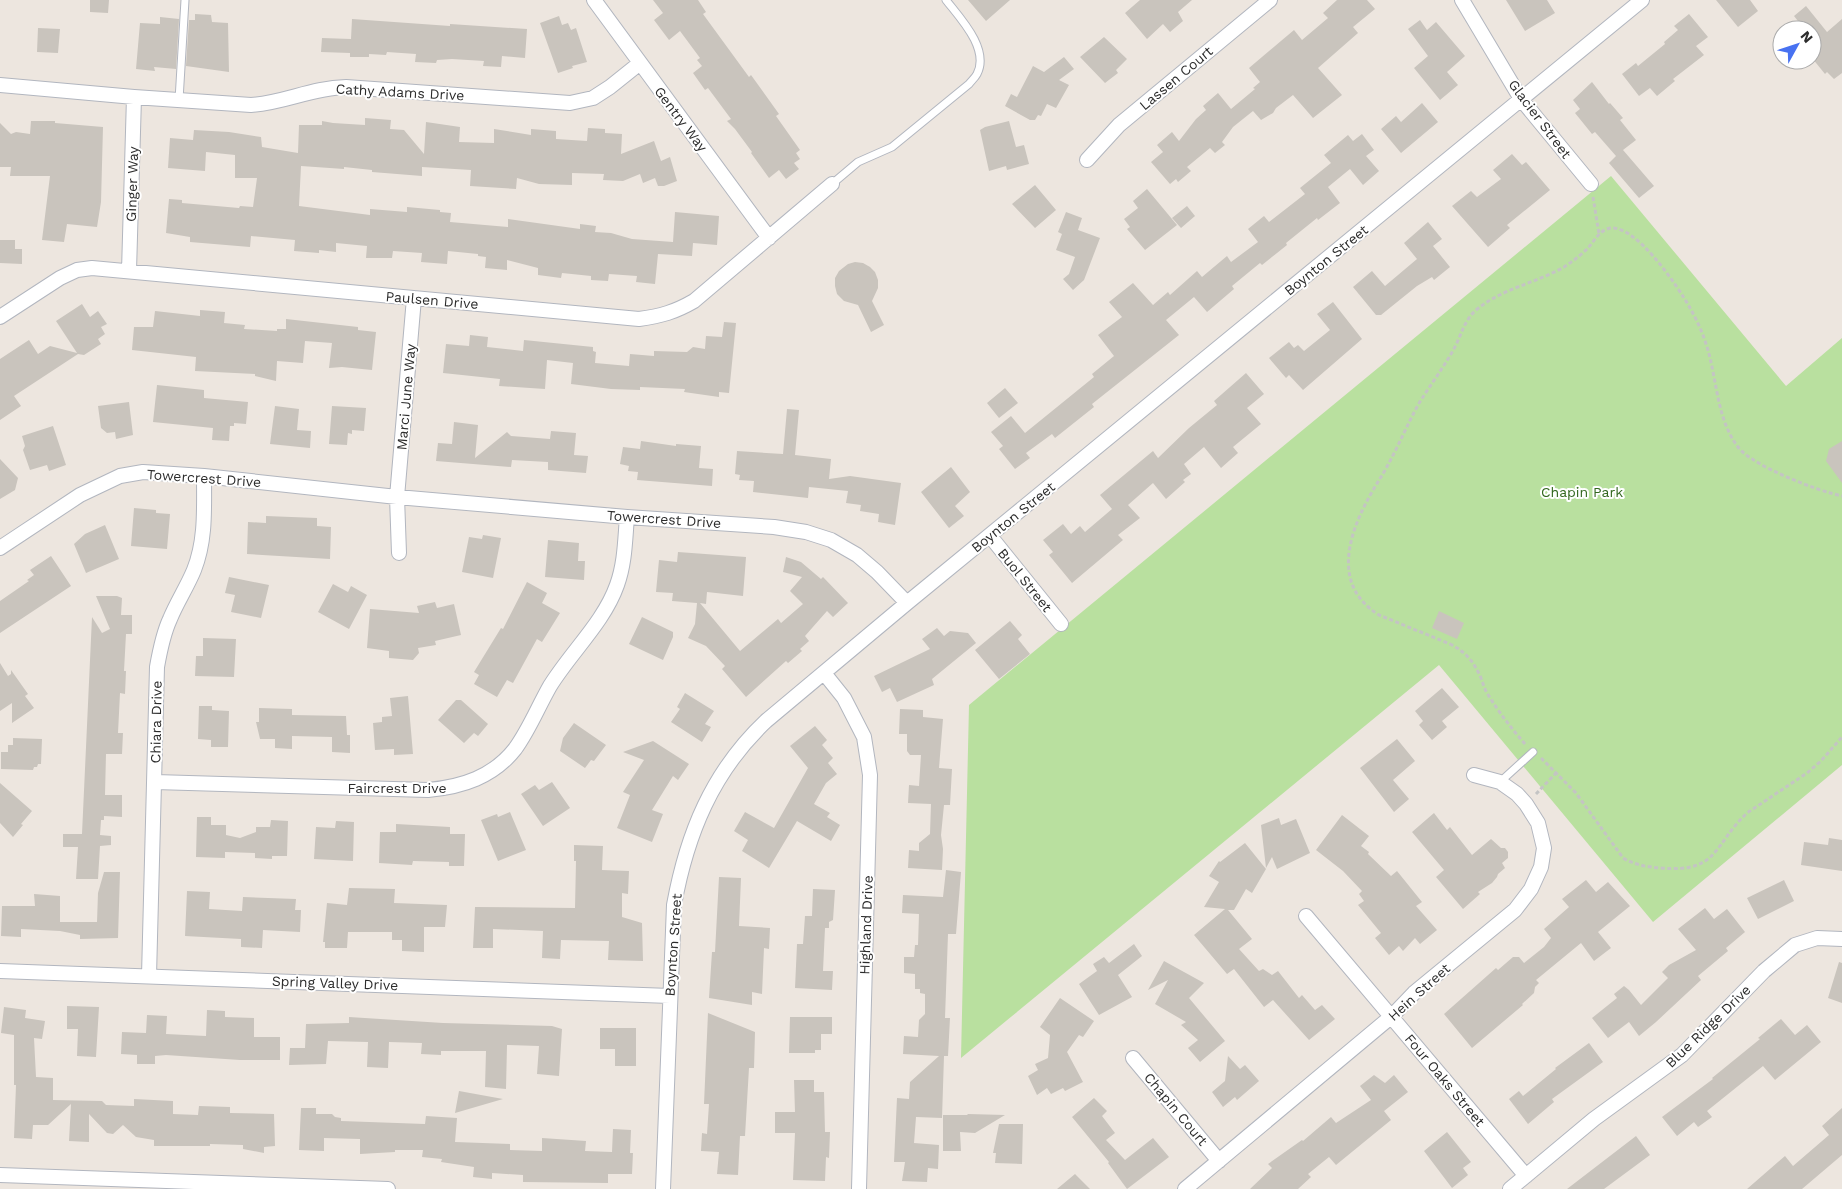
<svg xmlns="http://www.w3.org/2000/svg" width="1842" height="1189" font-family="'Work Sans',sans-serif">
	<rect width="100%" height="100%" fill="#ede6df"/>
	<path fill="#b9e09f" d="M1611,176L1786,386L1842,338V765L1653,922L1439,665L961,1058L969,705Z"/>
	<path fill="#c9c4bd" d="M90,0H109L108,13L90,12Z
		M653,0H698L706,12L703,14L749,77L751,75L779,114L776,116L800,150L796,153L800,159L794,163L799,169L786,179L779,170L769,178L751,153L752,152L735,129L727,121L731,119L708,88L705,90L693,73L702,66L697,60L700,58L680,31L669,40L654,20L663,13Z
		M968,0H1010L986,21Z
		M1140,0H1192L1178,12L1183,21L1170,32L1163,24L1147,39L1125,13Z
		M1337,0H1367L1375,9L1353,27L1358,33L1318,68L1342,95L1313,118L1293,95L1276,108L1273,113L1261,120L1253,111L1233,127L1222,142L1225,145L1215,153L1210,148L1187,167L1191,171L1178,182L1176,179L1170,184L1151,162L1163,152L1157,145L1172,132L1179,141L1196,119L1206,110L1203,106L1218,93L1231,109L1255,89L1253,88L1260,82L1249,68L1294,30L1302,40L1328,18L1323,13Z
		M1506,0H1547L1555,13L1525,31Z
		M1716,0H1750L1758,11L1738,27Z
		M1806,6L1827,32L1842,19V73L1834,79L1827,72L1825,74L1812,58V30H1805L1794,16Z
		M195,14L211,15L212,22L228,23L229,72L186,66L189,20H195Z
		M1689,14L1708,37L1696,46L1704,55L1673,79L1675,81L1657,96L1650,88L1639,96L1622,74L1636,63L1638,66L1665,44L1664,42L1678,30L1674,26Z
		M559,16L562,25L568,23L571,30L576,28L587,62L572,66L573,68L558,73L540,23Z
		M160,17L179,19L176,69L154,67L155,71L136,69L140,23L160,24Z
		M352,19L450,26V24L527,29L525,58L502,56L501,67L483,66L484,61L452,59L437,60L436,63L415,62L416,54L387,52L386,55L369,54V57H350V53L321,52L322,38L351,39Z
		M1420,20L1427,30L1436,22L1465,56L1447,72L1458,85L1440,100L1414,68L1428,56L1408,29Z
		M38,28L60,29L58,53L37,52Z
		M1104,37L1127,59L1116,70L1118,73L1105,83L1080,57Z
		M1064,57L1074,69L1059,80L1069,85L1056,108L1047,104L1041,116L1038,115L1035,120H1030L1005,106L1011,94L1017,97L1033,66L1044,72Z
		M1592,82L1609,104L1610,103L1623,118L1620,120L1636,140L1623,150L1654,186L1639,198L1609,163L1616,156L1595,132L1592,134L1575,113L1580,109L1573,100Z
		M1422,103L1438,122L1401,153L1381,129L1396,116L1401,122Z
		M365,118L391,120L390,129L404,130L424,154L426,122L460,127L459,142L494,143V129L531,135V129L556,131V139L587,141L588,128L605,129V133L622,134L621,154L654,141L661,161L670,157L677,181L664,186H658L655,178L643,183L640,174L623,181L603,180L604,174L572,173V185L539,184L517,178L516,189L470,186L471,170L422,167V176L372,172V170L344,167V169L301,166L299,206L370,215V209L407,212V207L440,210V212L451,213L450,222L508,227V219L580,229V224L596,226L595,232L611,233L632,239L673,242L675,212L719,216L717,245L693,243L692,256L658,254L655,284L636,282L637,276L609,274L608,281L591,280V276L562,273L561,278L538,275V268L507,260V270L485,268L486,257L478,256V254L448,251L447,264L421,262L422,253L393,251L392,258H366L367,246L336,243V252L319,250V253L294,251L295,240L251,236L250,247L190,242V237L166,233L169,199L182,200V203L239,208L240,206L253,207L257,178H235V155L206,152L205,171L168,168L170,138L193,140L194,130L229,132L261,137L262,147L298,153L299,125H322V121L333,123L365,125Z
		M31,121H55V123L103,127L101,202L97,227L67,224L64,242L42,240L50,176H10L11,167H0V123L11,134L16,132L30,134Z
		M1009,121L1016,147L1024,145L1029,164L1007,170L1006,166L989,171L980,130L985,127Z
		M1362,134L1374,150L1366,156L1379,171L1363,185L1350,169L1328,187L1340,203L1318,220L1317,218L1286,243L1287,245L1262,265L1260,263L1232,286L1234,289L1207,312L1194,297L1166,320L1179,335L1092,404L1094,407L1055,438L1052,434L1026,453L1030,458L1015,469L999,449L1003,446L991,432L1011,416L1025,433L1094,377L1092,374L1114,356L1098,335L1122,317L1109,302L1133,283L1153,305L1168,292L1170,295L1197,271L1202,277L1227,256L1231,262L1258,242L1248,229L1264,216L1269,222L1305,194L1300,188L1331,163L1324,155L1348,135L1353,141Z
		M1512,154L1522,165L1526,162L1550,190L1507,225L1510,228L1488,247L1452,206L1471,191L1477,197L1501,179L1493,170Z
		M1035,185L1056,210L1035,228L1012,204Z
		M1147,189L1177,225L1145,250L1127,229L1130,227L1124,219L1138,208L1133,201Z
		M1187,206L1195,216L1181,228L1172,218Z
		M1066,212L1082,218L1078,230L1100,238L1084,280L1073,290L1063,279L1069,274L1075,257L1056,250L1062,234L1058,232Z
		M1428,222L1442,239L1433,246L1450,267L1434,280L1432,277L1417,286L1381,315H1376L1353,287L1372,271L1385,286L1417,259L1404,243Z
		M0,240H15V249H22V264L0,263Z
		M855,262L863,263L870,267L875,272L878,280V288L872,301L884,325L871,332L858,305L844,301L837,294L835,286V278L839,271L848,264Z
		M1333,302L1362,339L1303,390L1289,375L1286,378L1269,358L1289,342L1294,348L1298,345L1304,351L1330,330L1317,314Z
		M82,304L90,317L98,311L107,324L101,327L105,334L98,339L101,344L84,355L78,354L14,396L21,406L0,420V359L29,340L38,354L50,346L77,353L56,321Z
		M200,310L225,312L224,323L245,325L244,329L277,331V329H286V319L358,327V330L376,332L372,370L342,367L329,368L332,343L305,341L303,363L277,361L276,381L255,376V374L195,371L196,357L132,350L134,327H153L155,311L200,316Z
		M724,322L736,323L729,393L719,392V397L684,392L685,389L640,387V390L611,389L571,384L573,363L547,360L545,389L499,386L500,379L443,373L446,344L469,346L470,335L488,337L487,347L523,351L524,340L593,347V351L596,352L595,363L629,366L630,354L654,356V351L687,352L693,347L705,349L706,336L722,337Z
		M1246,373L1264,394L1247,408L1261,424L1233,447L1238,453L1221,468L1204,447L1184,464L1191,474L1183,480L1185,482L1166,499L1153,483L1128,505L1140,518L1118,535L1123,540L1072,583L1049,555L1053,552L1043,540L1063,524L1071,534L1080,526L1085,532L1112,509L1100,495L1153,451L1158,458L1189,428L1217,405L1214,401Z
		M157,385L204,390V398L248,402L246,424L234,423V426H230L229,441L212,440L213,428L153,422Z
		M1005,388L1018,403L999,418L987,403Z
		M129,402L133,435L116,439L115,432L107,433L101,428L98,406Z
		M275,406L299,409L297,430L311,431L310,448L270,444Z
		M332,406L366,408L364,431L352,430V434L348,433L347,445L329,444Z
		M787,409L799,410L795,455L831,459L829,479L850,476L901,483L895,525L878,522L879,514L860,511L861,505L846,503L848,491L809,487L808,498L790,496L753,492L754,481L739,480L740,475L735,474L737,451L783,454Z
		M454,422L478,425L475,458L507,432L511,436L550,439L551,431L576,433L574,455L588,456L586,473L548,470V462L512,460L511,467L436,461L438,443L452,444Z
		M53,426L66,465L49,471L47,465L30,470L23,450L25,446L22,436Z
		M641,441L676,446V444L701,446L699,468L713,469L712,486L637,480L638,472L628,471L629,466L620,464L623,447L640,449Z
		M1842,441V483L1826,461L1829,449Z
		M0,459L18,478L15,490L0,499Z
		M951,467L970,492L955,506L964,516L949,528L921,492Z
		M134,508L156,510V513L170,514L167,549L131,546Z
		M266,516L317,518V526L331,527L330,559L247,554L248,522L266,523Z
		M105,525L119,559L86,573L74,544L85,534Z
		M483,535L501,538L493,578L462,572L469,537L482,539Z
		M548,540L579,543L578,561H585L584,580L545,577Z
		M678,552L746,557L743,596L707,592L706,604L700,603L740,651L778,619L781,623L803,604L790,591L802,577L783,572L786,557L801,562L821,579L823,577L848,603L833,617L827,611L805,636L809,641L800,649L802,651L788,663L786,661L746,697L722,669L725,666L706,646L688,638L695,624L697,603L672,601L673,593L656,592L659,560L677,562Z
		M51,556L71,586L0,633V601L29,581L27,580L34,575L30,570Z
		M229,577L269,585L261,618L231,612L235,595L225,593Z
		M527,582L547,593L542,603L560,613L542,642L537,639L513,683L507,680L497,697L474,684L479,675L474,672L501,628L503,629Z
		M333,584L348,592L351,586L367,595L349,629L318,612Z
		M96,596H117L122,598L121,615H132V634H126L124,671H126L125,694L120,693L118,733H123L122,754H106L105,795H122V817L104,816V820H101L100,835L111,836V845L100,846L98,879H76L78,847H63V834H82L92,617L102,633L110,629Z
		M435,602L437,608L454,604L461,635L435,641L436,645L418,648L419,653L413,660L389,658V651L367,648L370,609L419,613L417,606Z
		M1439,611L1464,623L1457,639L1432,628Z
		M642,617L673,632V637L663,660L629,644Z
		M1010,621L1022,635L1018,639L1030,654L999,679L975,650Z
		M937,628L944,636L950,631L968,633L976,643L932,679L934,685L897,702L890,688L882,692L874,676L930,649L922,639Z
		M203,638L236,639L234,677L195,676L196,656H203Z
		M0,663L8,676L11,674V670L28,694L25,696L34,708L12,723V703L0,711Z
		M1442,688L1459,707L1442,721L1447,727L1432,740L1419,725L1423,721L1415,711Z
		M685,693L714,711L705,724L711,727L702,742L671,722L680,709L677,707Z
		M408,696L413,754L394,755V749L375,750L373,723L382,722V717L392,716L390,698Z
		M456,700H461L488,724L478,736L474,733L464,743L438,720Z
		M199,706H212V710L229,711L228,747H211V740L198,739Z
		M259,708L292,709V715L346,716L347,735H350V753L332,752V737L292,736V749L275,748V739H260L256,722H259Z
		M900,709L923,710V717L943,719L939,768L952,769L950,805H944L941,835L943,849L942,870L908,868L909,850L919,851V843L930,834L931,804L908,803L909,785L919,786L921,755H910L907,751V734H899Z
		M574,723L606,745L594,761L591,760L585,768L560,751L563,738Z
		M815,726L827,740L822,745L833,758L828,763L837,774L826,783L814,804L830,813L827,817L840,825L831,841L797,821L769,868L742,851L748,840L734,831L745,812L774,828L808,768L790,746Z
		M13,738L42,739L41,764H38L37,767H34L33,770L1,769V752H8V745H13Z
		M1397,739L1415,761L1393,780L1409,799L1394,812L1360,768Z
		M653,741L689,764L678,780L673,776L652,810L663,814L652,842L617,828L630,795L623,792L644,760L623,752Z
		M552,782L570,808L543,826L521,794L535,785L539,790Z
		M0,783L32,811L21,824L23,825L13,837L0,823Z
		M510,812L526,850L498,861L481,820L497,814L498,817Z
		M1434,813L1447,830L1450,827L1472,855L1491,839L1501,848H1505L1508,852V858L1502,863L1505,868L1498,874L1497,877L1492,883L1478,892L1480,894L1463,909L1436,877L1444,870L1412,832Z
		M1342,815L1369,836L1361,846L1369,852L1368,854L1391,876L1397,871L1422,902L1416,906L1437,930L1420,944L1415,938L1403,951L1399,946L1389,955L1375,938L1381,933L1358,905L1364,901L1359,894L1362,891L1343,871L1316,850Z
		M197,817H211V825H226V835L240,838L256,832V827H270L271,820L288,821L287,856H272V859L255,858V853L225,852V858L196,857Z
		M1279,818L1281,825L1296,819L1310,853L1277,869L1272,857L1266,868L1261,825Z
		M336,821L354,822L353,861L314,859L316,827L335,828Z
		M396,824L450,827V834H465L464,866H449V862L413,861L412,865L379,863L380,832H396Z
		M1829,838L1842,840V871L1801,865L1804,842L1828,845Z
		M1245,843L1266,869L1252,893L1246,889L1234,910H1228L1252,939L1239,949L1259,971L1263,969L1272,975L1278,971L1299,998L1302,995L1315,1010L1322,1005L1335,1019L1309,1040L1273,1000L1264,1007L1234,969L1227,974L1194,935L1225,909L1204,907L1219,882L1209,876L1219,861L1220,862Z
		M574,845L603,846L602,870L629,871L628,894L622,893V917L642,923L643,961L608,960L609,941L561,940L560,959L542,958L543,931L493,929V948H473L475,907L575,908L576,861H574Z
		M946,870L961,872L956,934H948L945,1018H950L948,1056H944L942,1118L916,1117L914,1143L939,1145L938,1169L928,1168L927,1182L902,1181L905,1162H894L897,1098L909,1099L910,1082L939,1056L903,1054L904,1036L918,1037L919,1020L925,1014V994L920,993V989H915V974L904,973V957H914L915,945H918L919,914L902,913L903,895L943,897Z
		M104,872H120L118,938L80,939V935L60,931L21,929V937L1,936L2,906H35L34,894L60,896V922H97L98,893Z
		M719,877L741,878L739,926L770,928L769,949L764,948L762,994L752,992V1005L709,998L712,952H715Z
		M1586,880L1596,892L1608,882L1630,906L1598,932L1611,948L1594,961L1581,943L1536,980L1539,983L1535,987L1534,993L1522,1004L1523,1005L1472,1048L1444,1014L1496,968L1498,970L1513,957H1519L1524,963L1544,947L1551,938L1544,929L1569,907L1562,899Z
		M1784,880L1794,901L1758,919L1747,898Z
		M349,888L395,889L394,903L447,905L445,927H424V952L402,951V940H392V932H348L347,948H325V942H323L327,903L347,905Z
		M813,889L835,890L833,920L829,922V928H825L823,971H833L832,990L795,988L797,944H803L805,916H812Z
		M187,891L210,892L209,909L242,911L243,897L296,899L295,910H301L300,932L263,930L262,948L241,947V939L185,936Z
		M1705,908L1714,919L1727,909L1745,932L1726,948L1728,951L1698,976L1701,980L1656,1022L1639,1036L1629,1022L1608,1038L1592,1018L1617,998L1614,994L1624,986L1629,990L1641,1005L1668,978L1662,972L1669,965L1696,950L1678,929Z
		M1134,944L1142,956L1118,975L1132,997L1099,1015L1079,984L1097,971L1093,964L1104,957L1109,963Z
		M1164,961L1204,983L1189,998L1225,1041L1200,1062L1188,1048L1198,1040L1181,1025L1186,1022L1155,1004L1168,980L1148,990Z
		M1839,962L1842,963V1003L1828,998Z
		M1060,998L1094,1021L1083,1037L1079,1035L1067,1052L1083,1082L1065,1091L1063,1088L1051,1094L1047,1088L1037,1095L1028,1076L1038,1070L1035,1064L1048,1058L1050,1035L1040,1027Z
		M67,1006L99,1007L96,1057L77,1056L78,1029H67Z
		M4,1007L26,1010L25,1018L45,1021L42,1039L34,1038L36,1077L53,1078V1100L102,1101L106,1105L134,1106V1099L173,1101V1114L198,1115L199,1106L230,1107V1113L274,1114L275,1146L264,1147V1153L243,1149V1145L210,1144V1146H154V1140L136,1137L123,1125L113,1134L107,1133L89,1114V1142L69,1141L71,1104L48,1125H33L32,1139L14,1138L16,1085H14V1035L1,1033Z
		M207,1010L225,1011V1017L254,1018V1037H280V1060H240L166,1055L155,1056V1064H137V1055L121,1054L122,1032L146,1033L147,1015L167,1016L166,1034L206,1036Z
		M708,1013L755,1032L754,1068H749L745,1136H740L738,1175L717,1174L719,1152L701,1151L702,1133L707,1134L709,1104H704Z
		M349,1017L443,1023L552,1026L562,1029L559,1076L537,1074L539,1046L507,1045L506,1089L485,1087L486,1051H441V1055L421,1054L422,1043L389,1042L388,1068L367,1067L368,1042L328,1041L326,1064L289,1065L290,1048H305L306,1024L349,1023Z
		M790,1017H832V1034H821V1050H815V1053H789Z
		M1781,1019L1795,1035L1807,1025L1821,1042L1775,1080L1763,1066L1707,1111L1712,1117L1698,1127L1694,1122L1677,1136L1662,1117L1713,1079L1712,1078L1760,1039L1758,1038Z
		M600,1028H636V1066H615V1049H600Z
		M1589,1043L1603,1062L1552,1099L1554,1102L1528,1124L1509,1099L1519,1091L1523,1096L1556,1069L1555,1068Z
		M1228,1056L1240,1069L1245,1065L1259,1081L1237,1100L1235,1097L1223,1107L1212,1092L1225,1081Z
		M1374,1075L1385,1083L1394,1075L1408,1092L1384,1111L1391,1120L1336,1165L1329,1157L1308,1174L1311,1177L1298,1189H1250L1272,1168L1268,1164L1302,1140L1303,1141L1331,1117L1336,1123L1371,1100L1360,1086Z
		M794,1080H814V1092H824L825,1132H830L829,1158L826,1157L825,1181L793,1180L795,1133H775V1112H795Z
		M459,1091L503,1099L455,1113Z
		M1094,1098L1107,1111L1102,1116L1115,1133L1106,1140L1125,1160L1153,1138L1169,1157L1127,1189L1108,1163L1109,1162L1072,1117Z
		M301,1108H316V1114H332L335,1117L341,1118V1121L425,1124L426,1116L457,1118L455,1142L510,1144V1150L542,1151V1138L586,1141L585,1151L612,1152L613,1129L631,1130L630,1153H633L632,1174H608V1183L523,1182V1175L492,1173V1179L473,1177L474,1167L441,1162L442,1159L422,1157L423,1150H395V1152L360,1154V1139L324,1138V1151L299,1150Z
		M1842,1108V1155L1802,1189H1747L1785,1156L1793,1166L1829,1135L1822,1126Z
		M968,1114L1005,1115L975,1133L960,1132L961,1151H943V1115H967Z
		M999,1124H1023L1022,1164L995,1163L996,1153H993Z
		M1447,1132L1471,1162L1463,1168L1468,1175L1452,1188L1424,1151Z
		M1636,1136L1650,1155L1604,1189H1567Z
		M1075,1174L1090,1189H1057Z"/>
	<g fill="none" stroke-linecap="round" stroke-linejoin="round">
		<g stroke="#b2b6bf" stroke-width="9">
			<path id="lane" d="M179,100L185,0
				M832,184L858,162L892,147L969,84C971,81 975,78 977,74C990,49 960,18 946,0
				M1500,782L1533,752"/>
		</g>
		<g stroke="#b2b6bf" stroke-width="16">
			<path id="street" d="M594,0L769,238
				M1462,0L1521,99L1591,184
				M0,85L134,97L251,105C284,103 311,88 346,87L570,103L593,98L610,87L640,63
				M1087,160L1119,125L1270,0
				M129,271L134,97
				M0,317L60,278L77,270L92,268L639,319C661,316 675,312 694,301L832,184
				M990,536L1061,624
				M0,548L80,495L120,476L143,472L204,476L397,497L627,517L774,527L806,532L831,540L857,555L877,572L907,603
				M399,553L397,497L414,298
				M824,673L844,698L864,737L870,775L859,1189
				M155,782L428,790C462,787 493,777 515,749C529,730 538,707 550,686C571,652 604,622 617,585C625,563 625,540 627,517
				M1306,916L1526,1176
				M0,971L670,996
				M149,976L157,667C160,650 163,634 170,619C177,602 187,587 194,570C206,540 204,508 204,476
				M1133,1058L1219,1161
				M0,1175L388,1189
				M663,1189L674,905C687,834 712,772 766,721L907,603L1642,0
				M1185,1189L1392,1016L1414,993L1515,910L1531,889L1541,867L1544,848L1538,823L1526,804L1517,794L1500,782L1474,775
				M1510,1189L1594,1119L1682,1055L1764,971L1795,945L1817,938L1842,939"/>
		</g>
		<path stroke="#c4c4c4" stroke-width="3" stroke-dasharray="4 2.5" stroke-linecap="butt" d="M1593,197L1599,234
			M1525,744C1511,728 1498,711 1487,693C1484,688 1483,683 1481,678C1474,662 1466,652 1450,644L1379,615C1324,581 1355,518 1381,477C1395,454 1405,429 1418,405C1430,385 1445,366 1456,345C1462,332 1465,320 1476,310C1501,289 1536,283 1564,267C1573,261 1581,255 1588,248C1594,241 1599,232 1607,229C1633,219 1679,288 1690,308C1698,322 1705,338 1709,354C1717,384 1718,421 1738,447C1752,466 1818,491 1842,496
			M1541,758L1576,793L1623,858C1635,865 1647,867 1661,868C1719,873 1713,845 1747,813L1807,773L1821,761L1842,737
			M1536,794L1556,773"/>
		<use href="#lane" stroke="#fff" stroke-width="7"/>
		<use href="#street" stroke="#fff" stroke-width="14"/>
	</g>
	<g text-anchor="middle" stroke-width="4" stroke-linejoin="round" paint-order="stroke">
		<g font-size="14" fill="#2c2c2c" stroke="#fff">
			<text transform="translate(1176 78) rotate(-40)" y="5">Lassen Court</text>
			<text transform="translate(400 92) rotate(3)" y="5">Cathy Adams Drive</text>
			<text transform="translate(681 119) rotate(53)" y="5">Gentry Way</text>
			<text transform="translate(1540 119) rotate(53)" y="5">Glacier Street</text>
			<text transform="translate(132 184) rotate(-88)" y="5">Ginger Way</text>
			<text transform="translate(1326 260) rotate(-39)" y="5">Boynton Street</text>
			<text transform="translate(432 300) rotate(5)" y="5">Paulsen Drive</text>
			<text transform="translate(406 397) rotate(-85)" y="5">Marci June Way</text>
			<text transform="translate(204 478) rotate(4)" y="5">Towercrest Drive</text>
			<text transform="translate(1013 517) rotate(-39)" y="5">Boynton Street</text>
			<text transform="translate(664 519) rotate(4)" y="5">Towercrest Drive</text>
			<text transform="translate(1025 580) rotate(51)" y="5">Buol Street</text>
			<text transform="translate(156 722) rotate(-89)" y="5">Chiara Drive</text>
			<text x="397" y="793">Faircrest Drive</text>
			<text transform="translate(866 925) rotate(-88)" y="5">Highland Drive</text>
			<text transform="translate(673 945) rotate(-86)" y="5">Boynton Street</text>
			<text transform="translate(335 983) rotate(2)" y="5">Spring Valley Drive</text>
			<text transform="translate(1419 992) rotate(-42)" y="5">Hein Street</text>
			<text transform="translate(1708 1026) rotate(-44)" y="5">Blue Ridge Drive</text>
			<text transform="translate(1445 1080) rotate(50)" y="5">Four Oaks Street</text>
			<text transform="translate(1176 1109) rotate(50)" y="5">Chapin Court</text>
		</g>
		<g font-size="14" fill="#32671e" stroke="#fff">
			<text x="1582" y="497">Chapin Park</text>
		</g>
	</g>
	<g transform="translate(1797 45) rotate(50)"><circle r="24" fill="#ffffff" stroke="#ababab"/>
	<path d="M0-4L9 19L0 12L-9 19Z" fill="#4872f1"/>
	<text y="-8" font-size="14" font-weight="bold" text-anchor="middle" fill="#2c2c2c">N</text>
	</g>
</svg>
